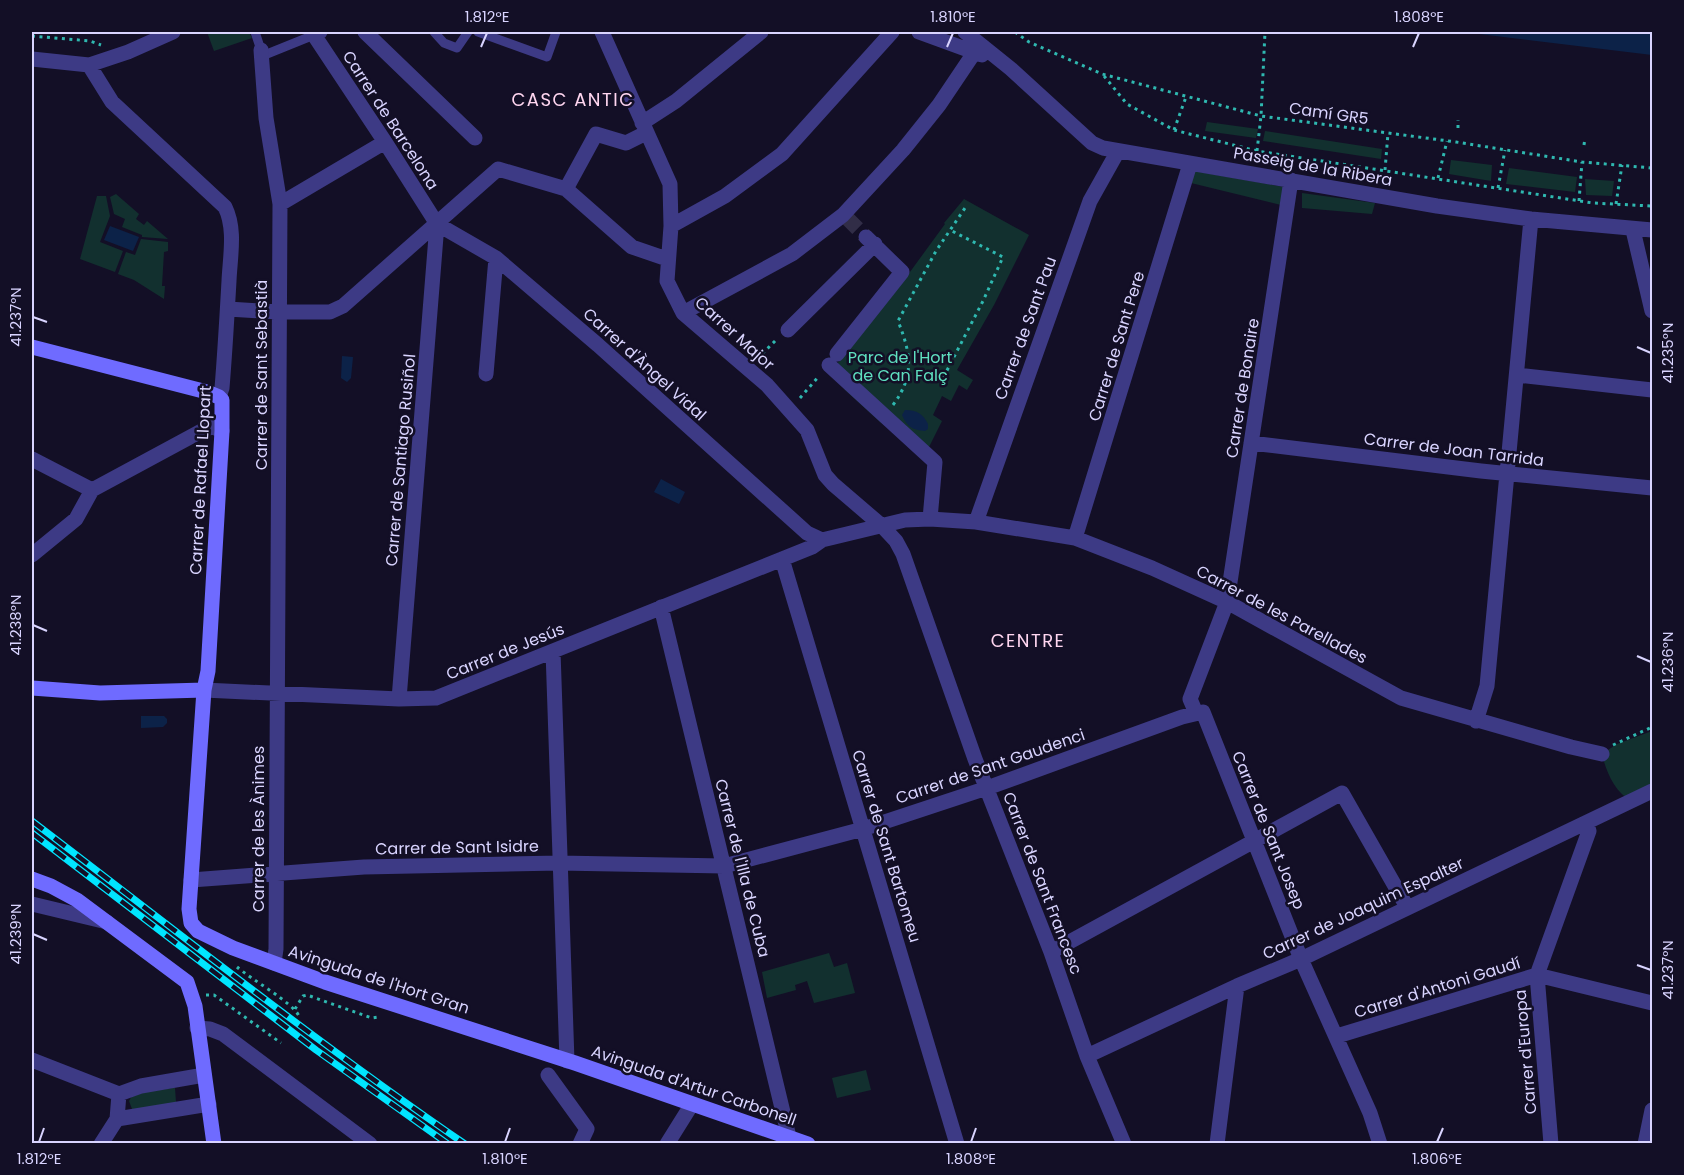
<svg xmlns="http://www.w3.org/2000/svg" width="1684" height="1175" font-family="Poppins,sans-serif">
	<rect width="100%" height="100%" fill="#130f26"/>
	<path fill="#12302f" d="M207,32H249L252,38L214,51Z
		M1207,122L1258,129L1256,138L1205,131Z
		M1265,131L1382,149L1381,159L1263,141Z
		M1451,160L1492,165L1491,181L1449,174Z
		M1509,168L1577,177L1575,192L1506,184Z
		M1194,171L1284,187L1281,205L1191,183Z
		M1585,179L1614,181L1612,196L1586,195Z
		M1302,193L1375,203L1372,214L1302,208Z
		M116,194L139,214L136,219L144,225L147,221L168,239L142,237V235L122,227L125,219L114,214L110,197Z
		M97,196H106L110,216L100,242L123,251L115,272L80,259Z
		M964,199L1029,235L994,305L957,370L973,380L967,390L959,385L951,401L942,396L933,415L942,421L928,449L912,446L880,422L845,390L831,371L899,287L945,224L944,223Z
		M141,239L168,242V251L164,252L162,286H165L164,299L134,280L118,274L126,252L135,255Z
		M1652,731V791L1631,801C1615,792 1606,772 1602,754L1617,744Z
		M829,953L834,967L847,963L855,993L814,1003L807,981L795,985L796,990L767,998L762,972Z
		M866,1070L871,1090L837,1098L832,1078Z
		M172,1088H175L176,1102L173,1104L138,1111L132,1109L129,1101L133,1094Z"/>
	<path fill="#0c2248" d="M1463,32H1652V55Z
		M110,226L139,237L133,251L104,240Z
		M342,356L353,357L351,378L347,382L341,378Z
		M905,410C917,410 923,414 928,424V429L925,431C913,430 907,427 902,415Z
		M661,479L685,492L679,504L654,492Z
		M141,716H164L167,719V723L163,727L141,728Z"/>
	<g fill="none" stroke-linecap="round" stroke-linejoin="round">
		<path stroke="#312d47" stroke-width="15" stroke-dasharray="15 8" stroke-linecap="butt" d="M847,218L866,237"/>
		<path stroke="#2fb8b0" stroke-width="3" stroke-dasharray="3 4.5" stroke-linecap="butt" d="M1015,32L1029,42L1102,74L1261,116L1456,142L1582,162L1652,168
			M32,36L90,41L101,45
			M1104,76L1127,104L1174,130L1257,151L1593,203L1652,206
			M1458,128V120
			M1174,130L1186,97
			M1584,145L1585,138
			M1257,151L1261,116L1265,32
			M1385,170L1388,133
			M1438,178L1447,141
			M1498,188L1505,150
			M1579,201L1582,162
			M1616,204L1622,165
			M757,359L776,340
			M908,376L942,380L983,301L1003,257L950,230
			M800,398L819,376
			M893,405C915,375 911,354 898,321L936,251L965,208
			M1613,745L1652,727
			M237,967C252,980 292,1002 299,1016
			M206,995H214L281,1043
			M295,1009L303,996L307,995L372,1018L379,1017"/>
		<path stroke="#3d3a85" stroke-width="9" d="M255,32L261,50
			M434,32L444,43L457,48L468,32
			M478,32L547,57L556,32
			M262,56L314,35"/>
		<path stroke="#3d3a85" stroke-width="15" d="M320,32L314,35L385,142L437,224L496,258L598,345L807,533L822,540
			M365,32L475,138
			M602,32L670,184L671,226L667,281L683,313L767,385L807,430L825,475L833,484L882,526L896,541L903,554L975,759L1051,952L1087,1056L1124,1144
			M919,32L982,55
			M965,32L1011,69L1092,143L1103,148L1437,206L1531,219L1652,230
			M261,50L266,118L280,204L276,949L274,963
			M32,59L89,65L128,52L173,32
			M89,65L112,102L225,207C236,229 230,257 229,281C227,316 225,352 222,388L219,397
			M642,123L676,101L761,32
			M566,189L596,134L626,143L646,133
			M280,204L385,142
			M671,226L725,196L782,154L892,32
			M1633,230L1652,311
			M228,309L279,312H330L343,306L498,169L566,189L632,247L667,259
			M683,313L792,254L843,215L903,150L939,105L974,53
			M788,330L875,244
			M837,354L902,272L866,237
			M829,365L935,462L930,519
			M486,374L496,258
			M1517,375L1652,390
			M1251,443L1481,471L1652,488
			M32,459L92,490
			M976,522L1090,201L1118,151
			M1075,538L1190,164
			M32,555L76,519L92,490L205,429L213,427L222,431
			M782,559L957,1144
			M661,607L789,1137
			M553,651L567,1061
			M204,690L399,699L436,698L812,547L822,540L905,520L930,519L976,522L1075,538L1152,568L1227,602L1401,698L1571,747L1602,754
			M399,699L437,224
			M1196,713L1190,699L1227,602L1291,180
			M1476,721L1487,686L1531,219
			M191,880L364,867L559,863L724,866L863,829L987,788L1182,717L1203,712L1301,959L1370,1113L1380,1144
			M32,904L107,922
			M1051,952L1342,793L1407,907
			M197,1028L210,1029L223,1034L370,1144
			M1337,1036L1537,975L1652,1003
			M1087,1056L1237,986L1301,959L1652,791
			M32,1060L119,1094
			M548,1075L587,1129L580,1144
			M119,1094L141,1086L204,1075
			M117,1119L209,1104
			M101,1144L117,1119L119,1094
			M667,1144L692,1104
			M1217,1144L1237,986
			M1551,1144L1537,975L1589,831L1587,824
			M1645,1144L1652,1110"/>
		<path stroke="#6f6bff" stroke-width="15" d="M32,347L207,392L219,397L222,400V431L208,671L204,690L189,909L191,923L198,931L233,948L325,982L575,1063L808,1144
			M32,688L100,693L204,690
			M32,879L51,886L77,900L187,982L195,1006L214,1144"/>
		<g stroke="#00e5ff" stroke-width="7">
			<path id="rail" d="M32,821C175,930 316,1042 465,1144
				M32,833L316,1050L448,1144"/>
		</g>
		<use href="#rail" stroke="#130f26" stroke-width="4.5" stroke-dasharray="14" stroke-linecap="butt"/>
	</g>
	<path fill="none" stroke="#d9d4ff" stroke-width="2" d="M481,47L487,33M947,47L953,33M1413,47L1419,33M33,317L47,322M1637,347L1651,353M33,625L47,631M1637,656L1651,662M33,934L47,940M1637,965L1651,970M39,1142L44,1128M505,1142L510,1128M971,1142L976,1128M1437,1142L1443,1128"/>
	<g text-anchor="middle" stroke-width="5" stroke-linejoin="round" paint-order="stroke">
		<g font-size="16" fill="#d9d4ff" stroke="#130f26">
			<text transform="translate(1329 113) rotate(8)" y="6">Camí GR5</text>
			<text transform="translate(391 120) rotate(57)" y="6">Carrer de Barcelona</text>
			<text transform="translate(1313 166) rotate(10)" y="6">Passeig de la Ribera</text>
			<text transform="translate(1025 328) rotate(-70)" y="6">Carrer de Sant Pau</text>
			<text transform="translate(735 333) rotate(42)" y="6">Carrer Major</text>
			<text transform="translate(1116 346) rotate(-73)" y="6">Carrer de Sant Pere</text>
			<text transform="translate(645 364) rotate(42)" y="6">Carrer d'Àngel Vidal</text>
			<text transform="translate(261 375) rotate(-90)" y="6">Carrer de Sant Sebastià</text>
			<text transform="translate(1242 388) rotate(-81)" y="6">Carrer de Bonaire</text>
			<text transform="translate(1454 449) rotate(7)" y="6">Carrer de Joan Tarrida</text>
			<text transform="translate(400 460) rotate(-85)" y="6">Carrer de Santiago Rusiñol</text>
			<text transform="translate(200 480) rotate(-87)" y="6">Carrer de Rafael Llopart</text>
			<text transform="translate(1282 614) rotate(28)" y="6">Carrer de les Parellades</text>
			<text transform="translate(505 651) rotate(-22)" y="6">Carrer de Jesús</text>
			<text transform="translate(990 766) rotate(-19)" y="6">Carrer de Sant Gaudenci</text>
			<text transform="translate(258 829) rotate(-90)" y="6">Carrer de les Ànimes</text>
			<text transform="translate(1269 830) rotate(68)" y="6">Carrer de Sant Josep</text>
			<text transform="translate(887 846) rotate(73)" y="6">Carrer de Sant Bartomeu</text>
			<text transform="translate(457 847) rotate(-1)" y="6">Carrer de Sant Isidre</text>
			<text transform="translate(743 868) rotate(76)" y="6">Carrer de l'Illa de Cuba</text>
			<text transform="translate(1043 883) rotate(69)" y="6">Carrer de Sant Francesc</text>
			<text transform="translate(1363 908) rotate(-25)" y="6">Carrer de Joaquim Espalter</text>
			<text transform="translate(379 979) rotate(18)" y="6">Avinguda de l'Hort Gran</text>
			<text transform="translate(1437 987) rotate(-17)" y="6">Carrer d'Antoni Gaudí</text>
			<text transform="translate(1525 1052) rotate(-95)" y="6">Carrer d'Europa</text>
			<text transform="translate(694 1085) rotate(19)" y="6">Avinguda d'Artur Carbonell</text>
		</g>
		<g font-size="16" fill="#5fe0c0" stroke="#130f26">
			<text x="900" y="363">Parc de l'Hort<tspan x="900" dy="18">de Can Falç</tspan></text>
		</g>
		<g font-size="18" letter-spacing="1.5" fill="#ffd6f0" stroke="#130f26">
			<text x="573" y="106">CASC ANTIC</text>
			<text x="1028" y="647">CENTRE</text>
		</g>
	</g>
	<rect width="1684" height="1175" fill="none" stroke="#130f26" stroke-width="66"/>
	<rect x="33" y="33" width="1618" height="1109" fill="none" stroke="#d9d4ff" stroke-width="2"/>
	<g font-size="15" text-anchor="middle" fill="#d9d4ff">
		<text x="487" y="22">1.812°E</text>
		<text x="953" y="22">1.810°E</text>
		<text x="1419" y="22">1.808°E</text>
		<text transform="translate(16 317) rotate(-90)" y="5">41.237°N</text>
		<text transform="translate(1668 353) rotate(-90)" y="5">41.235°N</text>
		<text transform="translate(16 625) rotate(-90)" y="5">41.238°N</text>
		<text transform="translate(1668 662) rotate(-90)" y="5">41.236°N</text>
		<text transform="translate(16 934) rotate(-90)" y="5">41.239°N</text>
		<text transform="translate(1668 970) rotate(-90)" y="5">41.237°N</text>
		<text x="39" y="1164">1.812°E</text>
		<text x="505" y="1164">1.810°E</text>
		<text x="971" y="1164">1.808°E</text>
		<text x="1437" y="1164">1.806°E</text>
	</g>
</svg>
